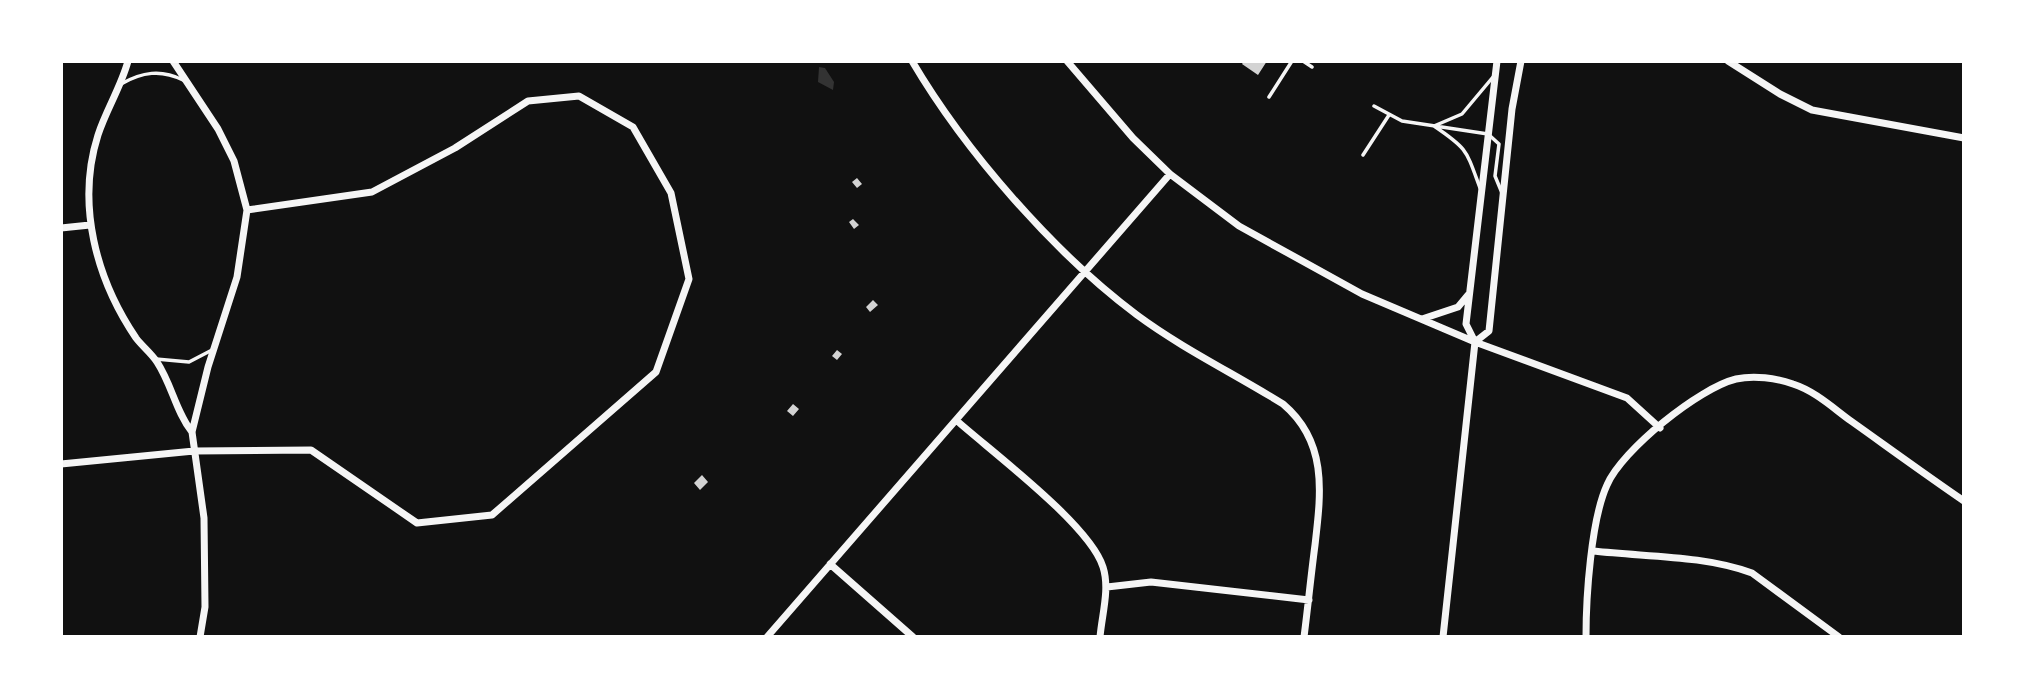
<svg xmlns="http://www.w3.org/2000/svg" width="2025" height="698" font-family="'DejaVu Sans',sans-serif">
	<rect width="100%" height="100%" fill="#111"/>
	<path fill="#333" d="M819,67L825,68L834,82L833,90L818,82Z"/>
	<path fill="#d3d3d3" d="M1244,61H1267L1258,75L1242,64Z
		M857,178L862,184L857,188L852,182Z
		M853,219L859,225L854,229L849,222Z
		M873,300L878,305L870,312L866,307Z
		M837,350L842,354L837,360L832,356Z
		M793,404L799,409L793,416L787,411Z
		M702,475L708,482L700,490L694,483Z"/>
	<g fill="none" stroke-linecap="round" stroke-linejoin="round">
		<path stroke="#f5f5f5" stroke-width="3.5" d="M1303,61L1312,67
			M121,84C142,72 161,69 183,80
			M1269,97L1292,61
			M1374,106L1402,121L1488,134L1499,144L1495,176L1502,193
			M1363,155L1389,115
			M1480,188C1466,150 1468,149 1434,126L1462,114L1493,77
			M156,359L189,362L212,350"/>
		<path stroke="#f5f5f5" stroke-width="7" d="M128,61C121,87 106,110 98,135C76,204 96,279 136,338C142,346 151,353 157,362C172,385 176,412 192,432
			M173,61L218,129L234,161L247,210L237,277L208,367L192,432L204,518L205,607L200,637
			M912,61C965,151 1054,253 1137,315C1183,349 1235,374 1283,404C1328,442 1321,493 1315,545C1311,575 1308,606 1304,637
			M1067,61L1133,138L1170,174L1239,226L1362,294L1475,342L1627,398L1660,428
			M1728,61L1780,94L1812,110L1964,138
			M61,228L90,225
			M1422,319L1458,307L1468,295
			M1475,342L1489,331L1512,109L1521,61
			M956,420C992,452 1090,525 1103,567C1110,589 1102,614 1100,637
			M61,464L194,451L311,450L417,523L492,515L656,372L689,279L671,193L633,127L579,96L528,101L455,148L372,192L247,210
			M1594,551C1645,557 1703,555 1752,573L1839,637
			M830,564L913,637
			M1107,587L1151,582L1309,600
			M767,637L1170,174
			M1443,637L1475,342L1466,324L1497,61
			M1586,637C1586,597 1591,520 1607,485C1622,450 1699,388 1736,379C1754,375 1776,378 1793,384C1815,391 1833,408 1851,421C1889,448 1926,475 1964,501"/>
	</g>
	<rect width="2025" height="698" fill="none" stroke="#ffffff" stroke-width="126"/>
</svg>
